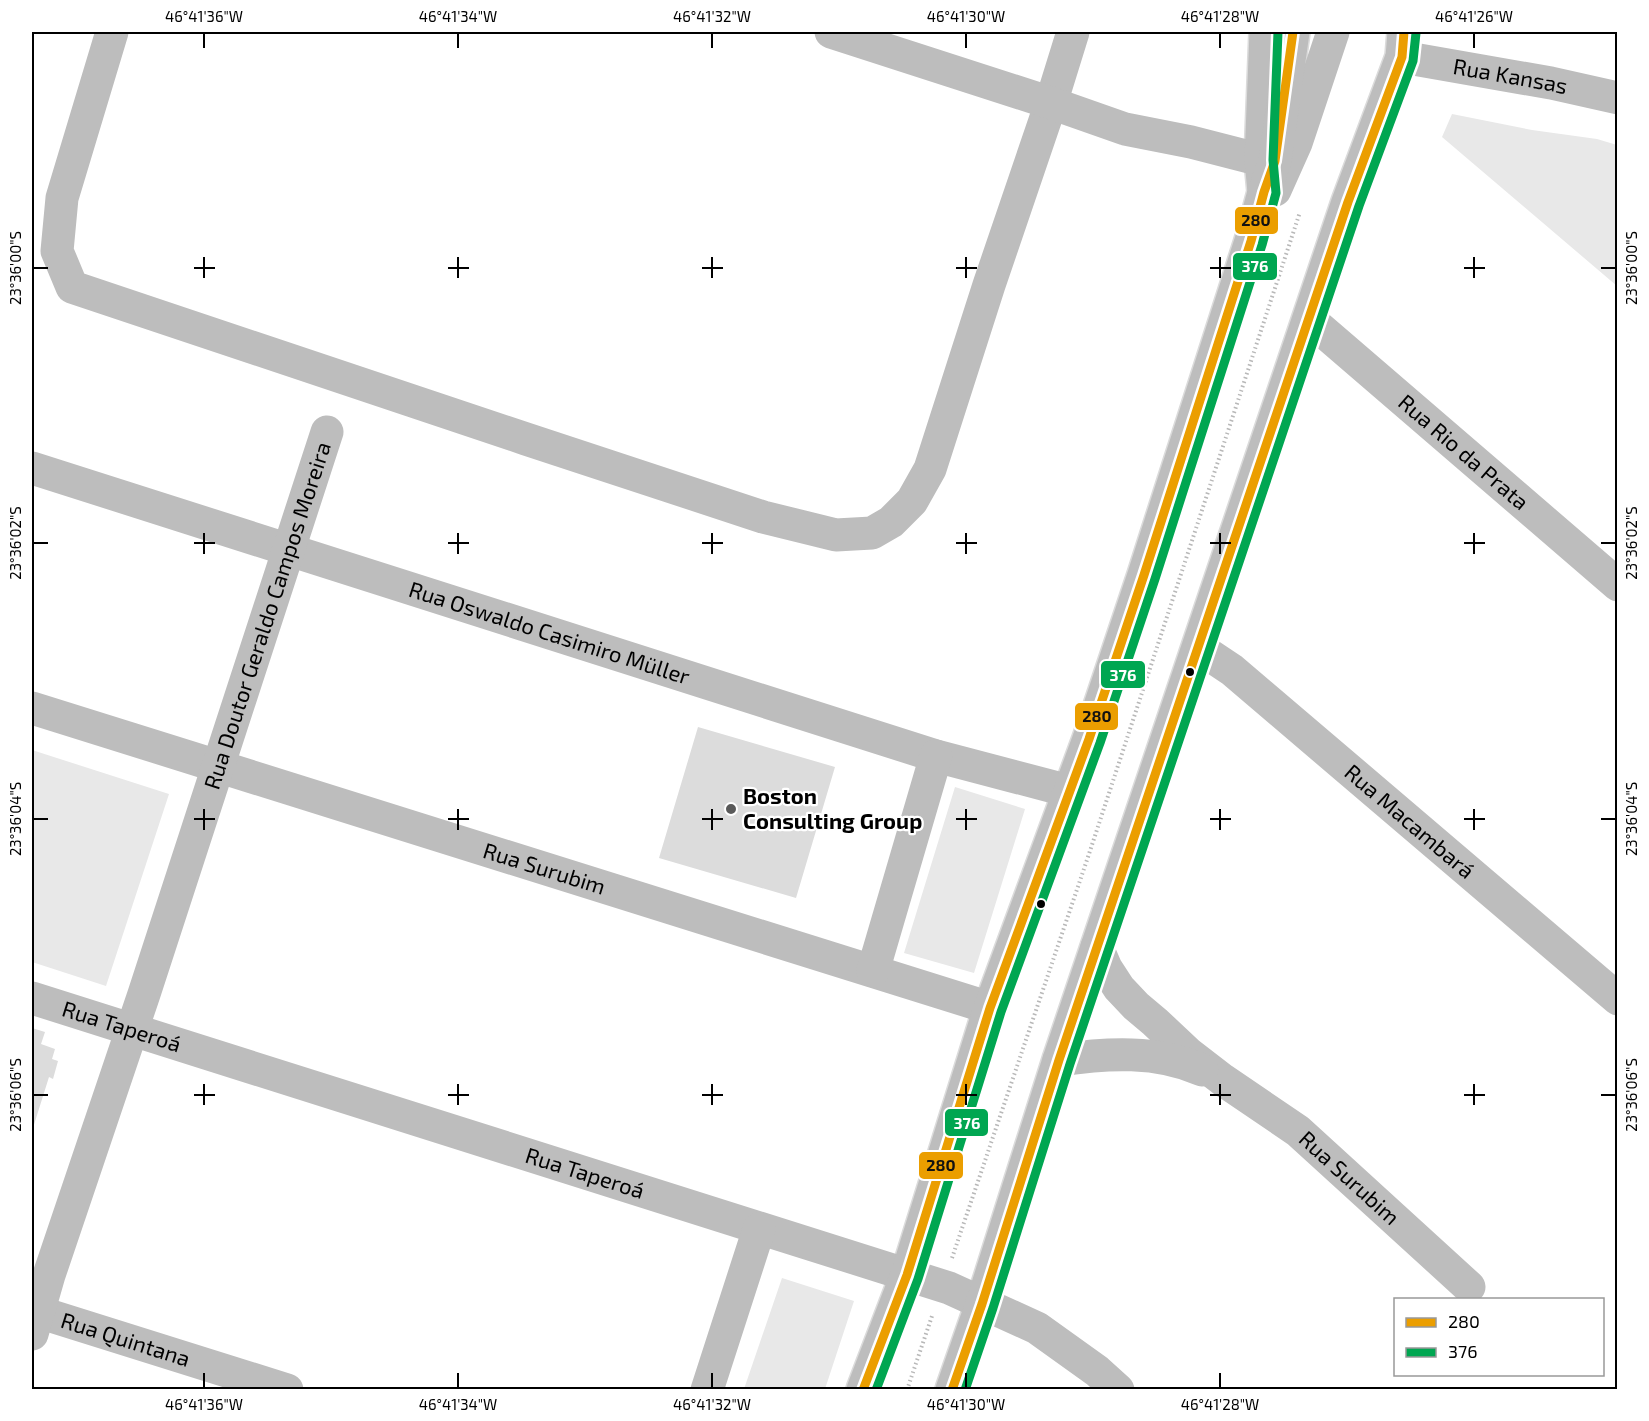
<svg xmlns="http://www.w3.org/2000/svg" width="1649" height="1421" font-family="'Exo 2',sans-serif">
	<rect width="100%" height="100%" fill="#fff"/>
	<path fill="#e8e8e8" d="M1452,114L1532,130L1597,139L1617,145V286L1442,137Z
		M32,750L169,794L106,986L32,962Z
		M955,787L1025,809L974,973L904,953Z
		M782,1278L854,1301L825,1389H744Z"/>
	<path fill="#dcdcdc" d="M698,727L835,767L796,898L659,858Z
		M32,1028L45,1032L41,1044L55,1049L52,1059L58,1061L53,1079L49,1077L32,1131Z"/>
	<g fill="none" stroke-linecap="round" stroke-linejoin="round">
		<g stroke="#dbdbdb" stroke-width="36">
			<path id="major" d="M863,1390L907,1275L990,1008L1089,739L1144,575L1251,241L1264,192L1261,160L1266,32
				M952,1390L982,1304L1059,1060L1348,202L1402,57L1404,32"/>
		</g>
		<g stroke="#dbdbdb" stroke-width="36">
			<path id="highway" d="M1264,192L1275,161L1293,32"/>
		</g>
		<path stroke="#b8b8b8" stroke-width="4" stroke-dasharray="1.5 3" stroke-linecap="butt" d="M952,1258L1088,857L1300,212
			M907,1390L932,1316"/>
		<g stroke="#bdbdbd" stroke-width="33">
			<path d="M112,32L62,198L57,251L72,287L526,439L763,517L836,535L872,533L891,522L912,501L930,469L989,285L1051,103L1073,32"/>
			<path d="M831,32L1051,103L1125,129L1191,142L1261,160"/>
			<path id="s1" d="M1402,57L1551,83L1618,98"/>
			<path d="M1275,190L1296,143L1333,32"/>
			<path id="s2" d="M1309,319L1618,585"/>
			<path id="s3" d="M32,468L936,756L1069,791"/>
			<path id="s4" d="M1199,648L1232,670L1618,999"/>
			<path id="s5" d="M32,708L990,1008"/>
			<path id="s6" d="M1097,947L1106,968L1119,988L1136,1006L1155,1022L1188,1053L1223,1080L1298,1131L1469,1287"/>
			<path d="M873,971L936,756"/>
			<path id="s7" d="M32,998L949,1288L1037,1328L1097,1371L1118,1390"/>
			<path d="M1059,1060C1107,1053 1157,1050 1202,1070"/>
			<path id="s8" d="M32,1310L287,1390"/>
			<path id="s9" d="M32,1334L49,1275L144,994L327,432"/>
			<path d="M707,1390L759,1229"/>
		</g>
		<use href="#major" stroke="#bdbdbd" stroke-width="33"/>
		<use href="#highway" stroke="#bdbdbd" stroke-width="33"/>
		<g stroke="#fff" stroke-width="14">
			<path id="bus-1" d="M863,1390L907,1275L990,1008L1089,739L1144,575L1251,241L1264,192L1275,161L1293,32
				M952,1390L982,1304L1059,1060L1348,202L1402,57L1404,32"/>
		</g>
		<g stroke="#fff" stroke-width="14">
			<path id="bus-2" d="M876,1390L918,1279L1001,1012L1100,743L1155,579L1262,245L1276,193L1273,160L1278,32
				M965,1390L993,1308L1070,1064L1359,206L1413,61L1416,33"/>
		</g>
		<use href="#bus-1" stroke="#eb9e00" stroke-width="9"/>
		<use href="#bus-2" stroke="#00a651" stroke-width="9"/>
	</g>
	<path fill="none" stroke="#000" stroke-width="2" d="M204,33V48M458,33V48M712,33V48M966,33V48M1220,33V48M1474,33V48M204,257V278M458,257V278M712,257V278M966,257V278M1220,257V278M1474,257V278M33,268H48M194,268H215M448,268H469M702,268H723M956,268H977M1210,268H1231M1464,268H1485M1601,268H1616M204,533V554M458,533V554M712,533V554M966,533V554M1220,533V554M1474,533V554M33,543H48M194,543H215M448,543H469M702,543H723M956,543H977M1210,543H1231M1464,543H1485M1601,543H1616M204,809V830M458,809V830M712,809V830M966,809V830M1220,809V830M1474,809V830M33,819H48M194,819H215M448,819H469M702,819H723M956,819H977M1210,819H1231M1464,819H1485M1601,819H1616M204,1084V1105M458,1084V1105M712,1084V1105M966,1084V1105M1220,1084V1105M1474,1084V1105M33,1095H48M194,1095H215M448,1095H469M702,1095H723M956,1095H977M1210,1095H1231M1464,1095H1485M1601,1095H1616M204,1373V1388M458,1373V1388M712,1373V1388M966,1373V1388M1220,1373V1388"/>
	<g fill="#000" stroke="#fff" stroke-width="2">
		<circle cx="1190" cy="672" r="5"/>
		<circle cx="1041" cy="904" r="5"/>
	</g>
	<circle fill="#595959" stroke="#fff" stroke-width="2" cx="731" cy="809" r="6"/>
	<g text-anchor="middle" stroke-width="4.5" stroke-linejoin="round" paint-order="stroke">
		<g font-size="22" fill="#000" stroke="#fff">
			<text dy="8" stroke="none"><textPath href="#s1" startOffset="110">Rua Kansas</textPath></text>
			<text dy="8" stroke="none"><textPath href="#s2" startOffset="204">Rua Rio da Prata</textPath></text>
			<text dy="8" stroke="none"><textPath href="#s9" startOffset="756">Rua Doutor Geraldo Campos Moreira</textPath></text>
			<text dy="8" stroke="none"><textPath href="#s3" startOffset="543">Rua Oswaldo Casimiro Müller</textPath></text>
			<text dy="8" stroke="none"><textPath href="#s4" startOffset="273">Rua Macambará</textPath></text>
			<text dy="8" stroke="none"><textPath href="#s5" startOffset="537">Rua Surubim</textPath></text>
			<text dy="8" stroke="none"><textPath href="#s7" startOffset="94">Rua Taperoá</textPath></text>
			<text dy="8" stroke="none"><textPath href="#s7" startOffset="580">Rua Taperoá</textPath></text>
			<text dy="8" stroke="none"><textPath href="#s6" startOffset="346">Rua Surubim</textPath></text>
			<text dy="8" stroke="none"><textPath href="#s8" startOffset="98">Rua Quintana</textPath></text>
		</g>
		<g font-size="22" font-weight="bold" fill="#000" stroke="#fff" text-anchor="start">
			<text x="743" y="804">Boston<tspan x="743" dy="25">Consulting Group</tspan></text>
		</g>
	</g>
	<g stroke="#fff" stroke-width="2">
		<rect x="1234" y="206" width="45" height="29" rx="6" fill="#eb9e00"/>
		<rect x="1232" y="252" width="46" height="29" rx="6" fill="#00a651"/>
		<rect x="1100" y="660" width="46" height="29" rx="6" fill="#00a651"/>
		<rect x="1074" y="702" width="45" height="29" rx="6" fill="#eb9e00"/>
		<rect x="944" y="1108" width="45" height="29" rx="6" fill="#00a651"/>
		<rect x="918" y="1151" width="46" height="29" rx="6" fill="#eb9e00"/>
	</g>
	<g font-size="16" text-anchor="middle" font-weight="bold" fill="#fff">
		<text x="1255" y="272">376</text>
		<text x="1123" y="681">376</text>
		<text x="967" y="1129">376</text>
	</g>
	<g font-size="16" text-anchor="middle" font-weight="bold" fill="#111">
		<text x="1256" y="226">280</text>
		<text x="1097" y="722">280</text>
		<text x="941" y="1171">280</text>
	</g>
	<rect width="1649" height="1421" fill="none" stroke="#ffffff" stroke-width="66"/>
	<rect x="1394" y="1298" width="210" height="78" fill="#ffffff" stroke="#999999" stroke-width="1.5"/>
	<rect x="1406" y="1318" width="30" height="9" fill="#eb9e00" stroke="#999999" stroke-width="1.5"/>
	<text x="1448" y="1328" font-size="18" fill="#000000">280</text>
	<rect x="1406" y="1348" width="30" height="9" fill="#00a651" stroke="#999999" stroke-width="1.5"/>
	<text x="1448" y="1358" font-size="18" fill="#000000">376</text>
	<rect x="33" y="33" width="1583" height="1355" fill="none" stroke="#000" stroke-width="2"/>
	<g font-size="15" text-anchor="middle" fill="#000">
		<text x="204" y="22">46°41'36"W</text>
		<text x="458" y="22">46°41'34"W</text>
		<text x="712" y="22">46°41'32"W</text>
		<text x="966" y="22">46°41'30"W</text>
		<text x="1220" y="22">46°41'28"W</text>
		<text x="1474" y="22">46°41'26"W</text>
		<text transform="translate(16 268) rotate(-90)" y="5">23°36'00"S</text>
		<text transform="translate(1632 268) rotate(-90)" y="5">23°36'00"S</text>
		<text transform="translate(16 543) rotate(-90)" y="5">23°36'02"S</text>
		<text transform="translate(1632 543) rotate(-90)" y="5">23°36'02"S</text>
		<text transform="translate(16 819) rotate(-90)" y="5">23°36'04"S</text>
		<text transform="translate(1632 819) rotate(-90)" y="5">23°36'04"S</text>
		<text transform="translate(16 1095) rotate(-90)" y="5">23°36'06"S</text>
		<text transform="translate(1632 1095) rotate(-90)" y="5">23°36'06"S</text>
		<text x="204" y="1410">46°41'36"W</text>
		<text x="458" y="1410">46°41'34"W</text>
		<text x="712" y="1410">46°41'32"W</text>
		<text x="966" y="1410">46°41'30"W</text>
		<text x="1220" y="1410">46°41'28"W</text>
	</g>
</svg>
